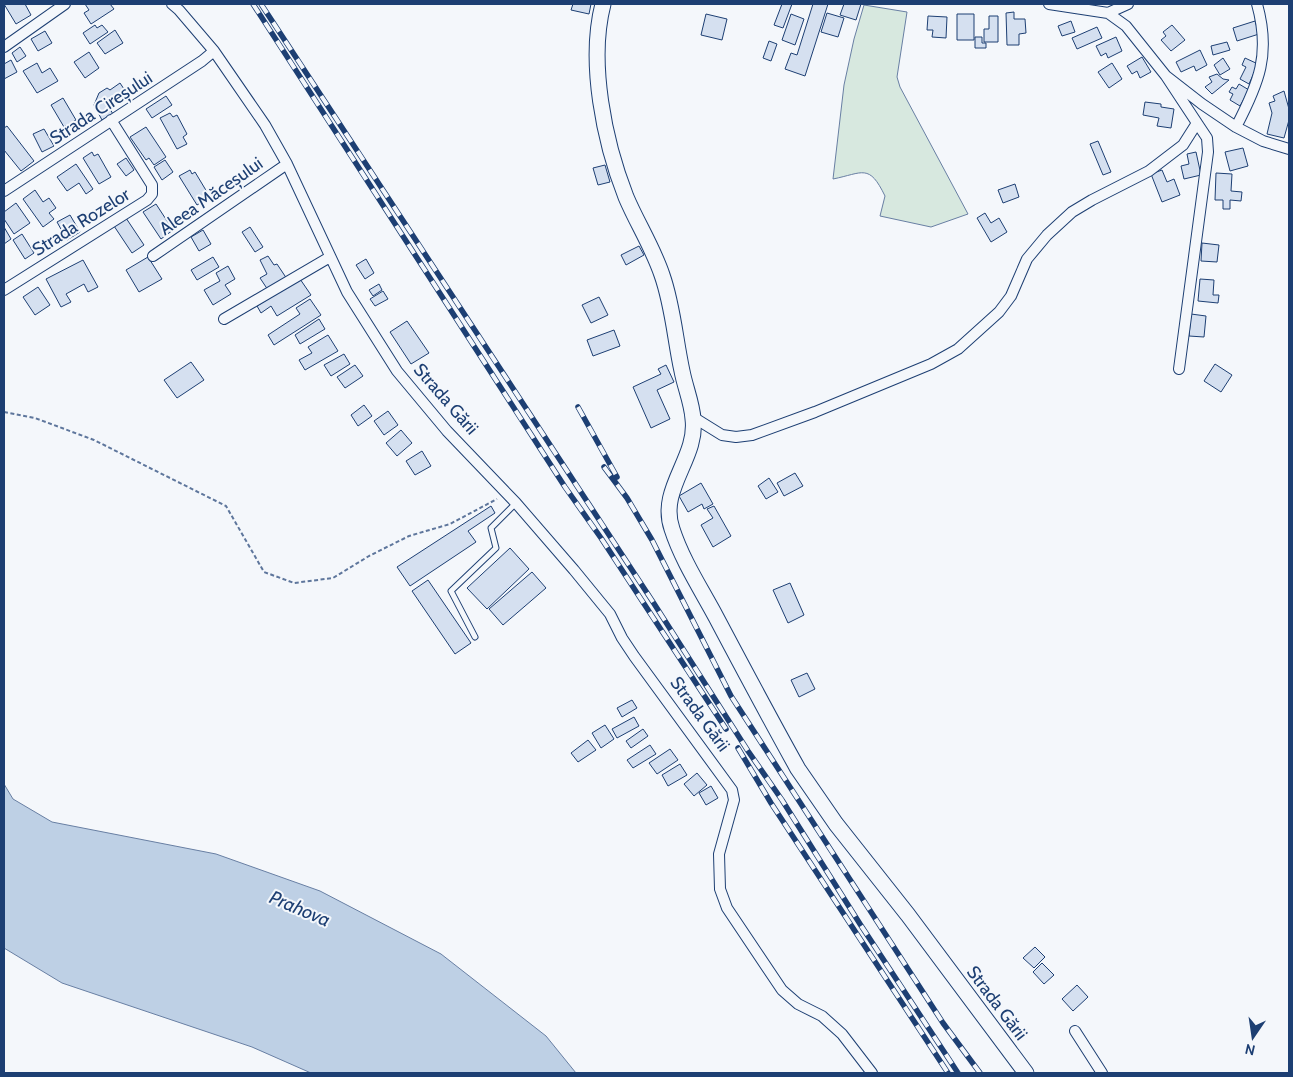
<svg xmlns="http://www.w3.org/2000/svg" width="1293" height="1077" font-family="Cabin,sans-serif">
	<rect width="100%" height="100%" fill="#f4f7fb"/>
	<path fill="#d7e8df" stroke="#687fa3" d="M864,5L907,12L897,77L900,87L968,214L931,227L880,216L885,196C869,163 863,173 833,179L844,85L854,39Z"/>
	<path fill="#bed0e5" stroke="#687fa3" d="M4,784L13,799L52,822L216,854L320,891L441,954L546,1036L576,1073H311L252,1047L62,983L4,948Z"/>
	<path fill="#d5e0f0" stroke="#1d3f73" d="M4,4H25L31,15L16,24Z
		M85,4H110L114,9L91,24L84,13L89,10Z
		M573,4H591L589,14L571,10Z
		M782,4H792L783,28L774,25Z
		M813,4H828L805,76L785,69L791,53L797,55Z
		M844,4H861L856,20L840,15Z
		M1014,12V19H1025L1026,33L1019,34V45H1007L1006,13Z
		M827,13L844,18L838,37L821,32Z
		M706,14L727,19L722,40L701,35Z
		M791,14L804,19L795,45L782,40Z
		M957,14H974V40H957Z
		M928,16L947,17L946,38L932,37L933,30H927Z
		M989,16H998V42H984V29H989Z
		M1071,21L1075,32L1062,36L1058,26Z
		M1255,21L1259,34L1237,41L1233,28Z
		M95,25L97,28L102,25L108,32L90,44L83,33Z
		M1172,25L1185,40L1171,51L1161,40L1166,36L1163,32Z
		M1097,27L1102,38L1077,49L1072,38Z
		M115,30L123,43L105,54L97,43Z
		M45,31L52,43L38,51L31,39Z
		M975,37H982V43H986V48H975Z
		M1116,37L1122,51L1108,58L1106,53L1101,56L1096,46Z
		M769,41L777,44L771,61L763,58Z
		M1227,42L1230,50L1213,55L1211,46Z
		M20,47L26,56L17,62L12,53Z
		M1200,50L1207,65L1196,71L1194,66L1181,72L1176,62Z
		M89,52L99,68L85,78L74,62Z
		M1142,57L1151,72L1140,78L1137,71L1132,74L1127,66Z
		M1223,58L1230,69L1220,75L1214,65Z
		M1245,58L1258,64L1249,84L1240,79L1246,67L1242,65Z
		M11,60L17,72L4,79V64Z
		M37,63L42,73L50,68L58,81L37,93L23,71Z
		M1112,63L1122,79L1109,88L1098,72Z
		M1217,74L1223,79L1229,80L1212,94L1205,87L1212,82L1209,77Z
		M120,83L128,95L108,106L113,114L102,120L94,105L99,93L107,88L110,90Z
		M1239,84L1249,90L1240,106L1230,100L1233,94L1229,92L1232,87L1236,89Z
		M1284,91L1289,109V120L1284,138L1267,134L1272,113L1269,103L1275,101L1273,96Z
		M166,96L172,105L152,118L146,109Z
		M63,98L76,120L64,127L51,105Z
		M1145,102L1161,104V107L1174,109L1171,128L1157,126L1159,118L1143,115Z
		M170,113L173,117L177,115L187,134L183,137L187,144L177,149L160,118Z
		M7,126L34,161L21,171L4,150V128Z
		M146,127L166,157L154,165L149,158L146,160L130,137Z
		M44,129L54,146L42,152L33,134Z
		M1098,141L1111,172L1103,175L1090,144Z
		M1243,148L1248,166L1230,171L1225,152Z
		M92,152L94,156L98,154L111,177L99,184L83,158Z
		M1196,152L1201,175L1184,179L1181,166L1189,164L1187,154Z
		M126,158L134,170L126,176L117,164Z
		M165,160L173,172L162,180L154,167Z
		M76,164L93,189L86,194L79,183L67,191L57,177Z
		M605,165L610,182L598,185L593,168Z
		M190,170L192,174L195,172L210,197L197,205L179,176Z
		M1162,170L1167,182L1174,179L1180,195L1162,202L1151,174Z
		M1216,173L1232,174L1231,191L1242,192L1241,201L1230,200V209H1223V200H1215Z
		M1015,184L1019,197L1003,203L998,190Z
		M35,190L43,202L49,198L56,208L49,213L54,219L43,227L23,199Z
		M16,203L30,223L14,234L4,219V212Z
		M156,204L173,230L161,239L143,212Z
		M985,213L991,223L999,218L1007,232L991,242L977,218Z
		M70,215L80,232L67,240L57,222Z
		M126,218L144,245L132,253L114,226Z
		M4,227L11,239L4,244Z
		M250,227L263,247L255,252L242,232Z
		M203,230L211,244L199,251L191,237Z
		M22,234L34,253L25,259L13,240Z
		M1202,243L1219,245L1217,262L1201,261Z
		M639,246L644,255L626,265L621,255Z
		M268,256L274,265L277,264L287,279L268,290L260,278L267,274L260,260Z
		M148,257L162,279L139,292L126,270Z
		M213,257L219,267L197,280L191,270Z
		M366,259L374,273L365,279L356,265Z
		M83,260L98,287L88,292L84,284L66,294L71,302L61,307L46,279Z
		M228,266L235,279L225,285L231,294L213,305L204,290L220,281L216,273Z
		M300,279L311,295L277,316L271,306L261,313L257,306Z
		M1200,279L1214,280L1213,295H1219L1218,303L1198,301Z
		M379,284L382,290L373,296L369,290Z
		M38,287L50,305L35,315L23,297Z
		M383,291L388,299L375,306L370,299Z
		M599,297L608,315L591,323L582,305Z
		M310,299L321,315L274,345L268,335L300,314L296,308Z
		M1191,314L1206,316L1204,337L1189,336Z
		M319,319L325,329L300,344L295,335Z
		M407,321L429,353L411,364L390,332Z
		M614,330L620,346L593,356L587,340Z
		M328,335L338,351L305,370L299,360L312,353L308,347Z
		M344,354L350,364L331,376L324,365Z
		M191,362L204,380L177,398L164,380Z
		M1215,364L1232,375L1221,392L1204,381Z
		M355,365L363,376L345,388L337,377Z
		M666,365L674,382L657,390L670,419L651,428L633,387L661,374L658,369Z
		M364,405L372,416L358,426L351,415Z
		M388,411L398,425L384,435L374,421Z
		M401,430L412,443L397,456L386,443Z
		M422,451L431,466L415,475L406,461Z
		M795,473L803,486L784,496L777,483Z
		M769,478L778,492L766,499L758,486Z
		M701,483L713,504L704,509L702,504L688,512L679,496Z
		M491,506L495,513L468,531L476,542L410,586L397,567Z
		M714,506L731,536L713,547L701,525L713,518L707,509Z
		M510,548L529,569L487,609L467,588Z
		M532,572L546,588L503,625L489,609Z
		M428,580L471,643L455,654L412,591Z
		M790,583L804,615L788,623L773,590Z
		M807,673L815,689L799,697L791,680Z
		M632,700L637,708L622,717L617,708Z
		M634,717L639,726L617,738L612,729Z
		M605,725L614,739L601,748L592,733Z
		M643,729L648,736L631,748L626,741Z
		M588,740L596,750L578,762L571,753Z
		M650,745L656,754L633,768L627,760Z
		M670,749L678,760L657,774L649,763Z
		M680,764L687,775L668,786L662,775Z
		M697,773L707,785L694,796L684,784Z
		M711,786L718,798L706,805L699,793Z
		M1035,947L1045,957L1034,968L1023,958Z
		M1042,963L1054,975L1044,984L1033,972Z
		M1077,985L1088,997L1073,1011L1062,999Z"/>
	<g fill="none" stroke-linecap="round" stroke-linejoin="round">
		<g stroke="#1d3f73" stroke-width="7">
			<path id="lane" d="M475,637L451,591L496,548L491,528L516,503"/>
		</g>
		<g stroke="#1d3f73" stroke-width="12">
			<path id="street" d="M172,4L179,10L214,51L265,125L287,164L347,292L397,371L447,431L516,503L574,570L610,614L622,638L634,656L732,790L734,800L719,854L720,889L727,908L782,990L798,1004L822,1016L842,1034L872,1073
				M1049,4L1108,13L1126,26L1166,76L1202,104L1236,127L1263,141L1289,149
				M1108,13L1128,4
				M4,47L65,4
				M1236,127C1259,83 1271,54 1257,4
				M4,191L202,61L214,51
				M153,256L287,164
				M4,290L147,200L152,194V185L111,120
				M224,319L330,257
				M1179,369L1208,152L1207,138L1197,123
				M693,417L722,435L736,437L752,435L815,412L931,364L958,349L999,312L1011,296L1027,259L1047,235L1072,212L1092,200L1149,171L1183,145L1197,123L1166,76
				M1075,1031L1102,1073"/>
		</g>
		<g stroke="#1d3f73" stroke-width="17">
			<path id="secondary" d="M603,4C588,62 604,141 626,197C637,223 653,248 662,275C673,306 675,339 682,371C685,387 692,403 693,419C698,458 658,489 672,529C682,560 701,589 716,617C743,668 770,719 798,769L836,824L908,915L1026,1073"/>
		</g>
		<path stroke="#5e769c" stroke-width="2" stroke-dasharray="4 2.5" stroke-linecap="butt" d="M4,412L35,418L94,440L226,506L264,572L294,583L333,578L369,556L409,536L450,524L497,499"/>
		<use href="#lane" stroke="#f4f7fb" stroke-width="5"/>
		<use href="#street" stroke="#f4f7fb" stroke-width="10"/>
		<use href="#secondary" stroke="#f4f7fb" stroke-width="15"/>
		<g stroke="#1d3f73" stroke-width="5.5">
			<path id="rail" d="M253,4L565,487L601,538L726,729
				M261,4L653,602L748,751L782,800L860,924L958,1073
				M578,407L617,477
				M604,467L627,498L652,540L731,696L943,1023L980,1073
				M738,748L771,803L948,1073"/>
		</g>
		<use href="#rail" stroke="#f4f7fb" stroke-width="4" stroke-dasharray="11" stroke-linecap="butt"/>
	</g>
	<g text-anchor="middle" stroke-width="4" stroke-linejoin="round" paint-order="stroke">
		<g font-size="18" fill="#1d3f73" stroke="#f4f7fb">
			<text transform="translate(101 108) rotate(-33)" y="6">Strada Cireșului</text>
			<text transform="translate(211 196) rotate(-35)" y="6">Aleea Măceșului</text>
			<text transform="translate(81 222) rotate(-32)" y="6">Strada Rozelor</text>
			<text transform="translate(446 399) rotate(49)" y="6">Strada Gării</text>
			<text transform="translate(700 714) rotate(54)" y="6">Strada Gării</text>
			<text transform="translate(997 1003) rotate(53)" y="6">Strada Gării</text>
		</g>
		<g font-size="19" font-style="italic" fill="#1d3f73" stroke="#f4f7fb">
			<text transform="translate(300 908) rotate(23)" y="7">Prahova</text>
		</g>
	</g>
	<rect width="1293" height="1077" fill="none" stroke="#1d3f73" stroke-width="10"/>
	<g transform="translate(1253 1037) rotate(193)" stroke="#f4f7fb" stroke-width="4" paint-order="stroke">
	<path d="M0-4L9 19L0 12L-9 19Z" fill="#1d3f73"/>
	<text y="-8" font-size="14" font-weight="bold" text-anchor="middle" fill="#1d3f73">N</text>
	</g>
</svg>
